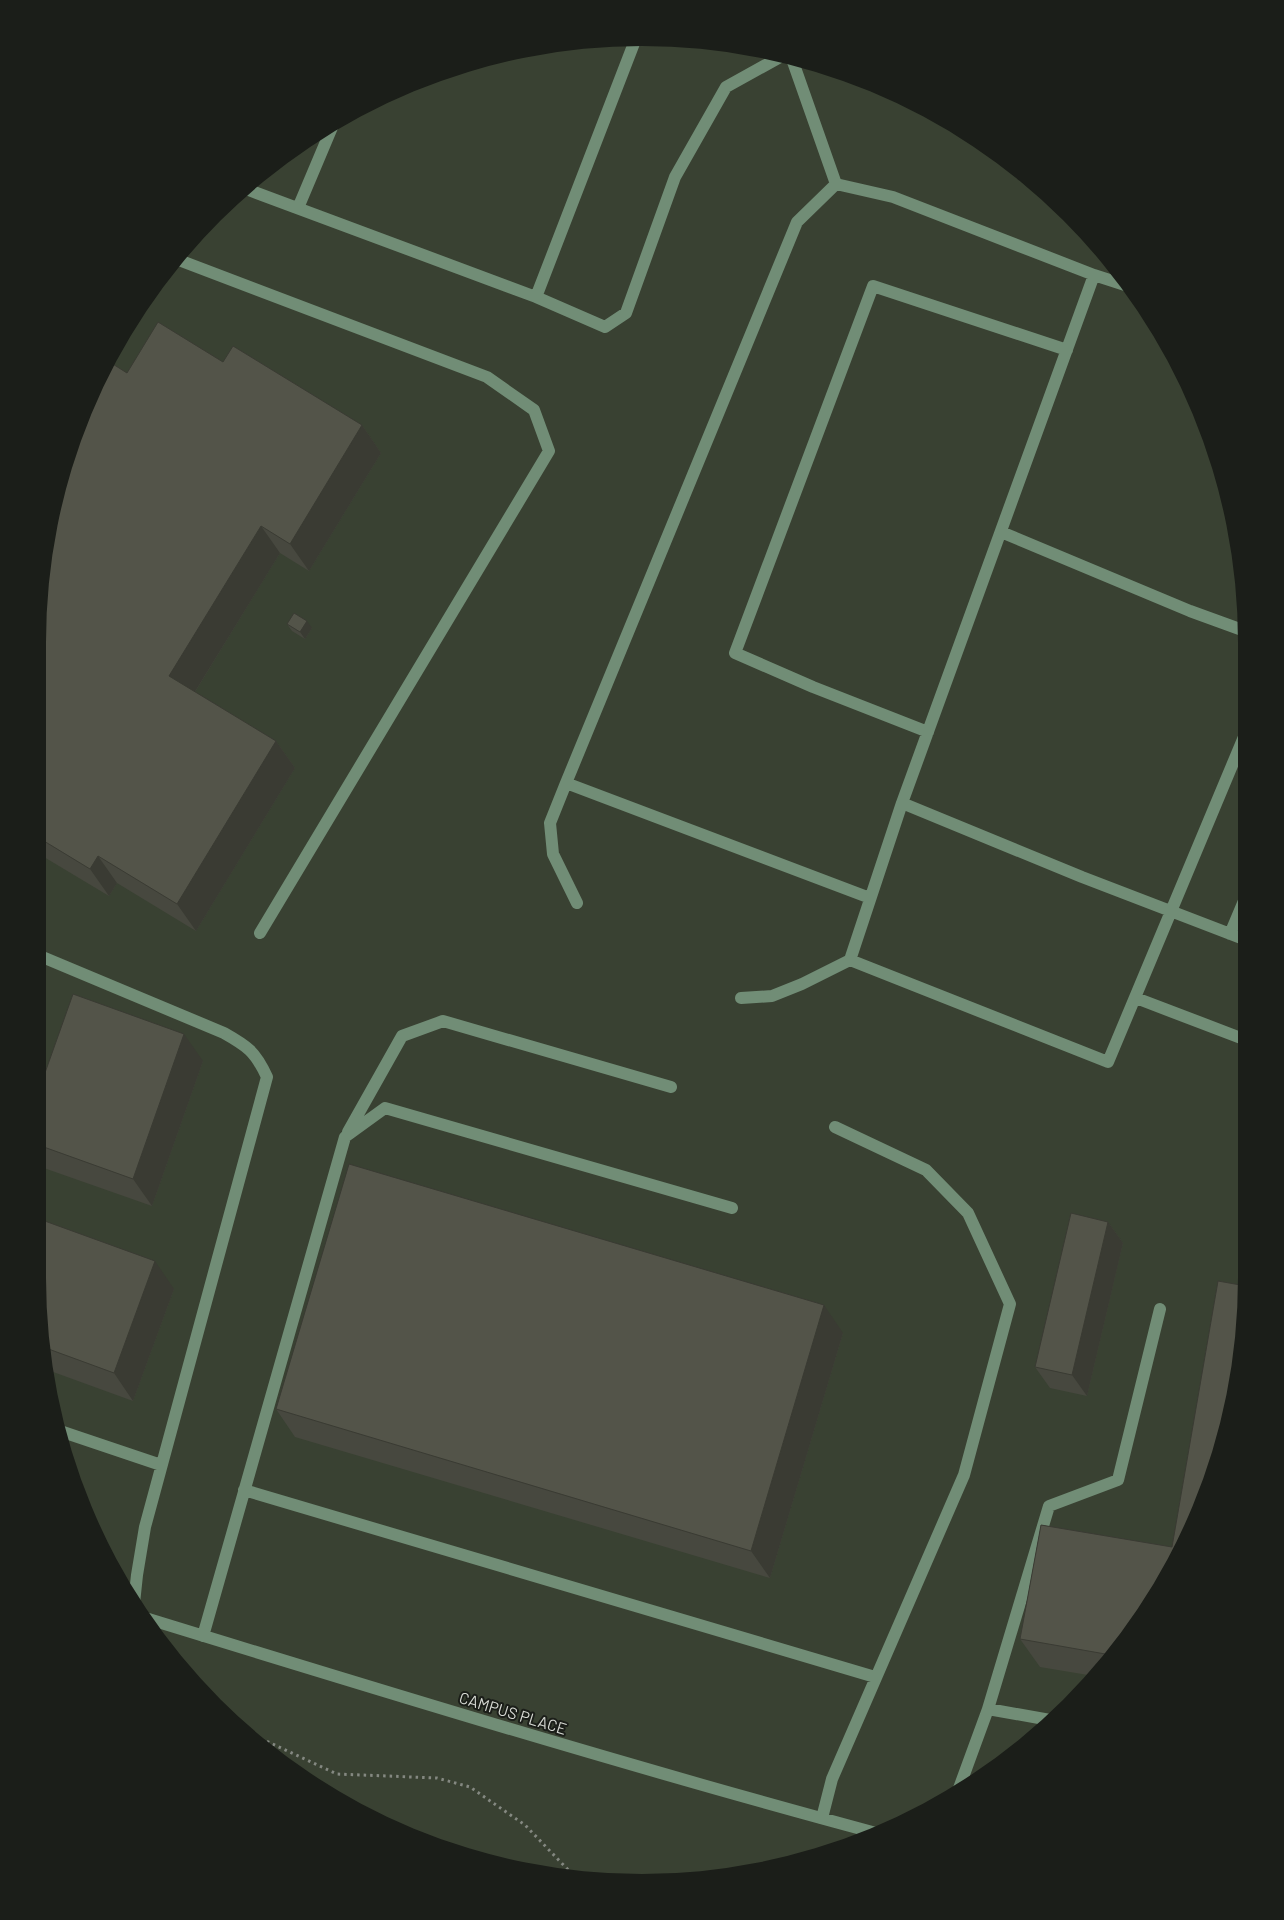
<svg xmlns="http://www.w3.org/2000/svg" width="1284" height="1920" font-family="Barlow,sans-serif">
	<rect width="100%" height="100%" fill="#32372e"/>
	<path fill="#394132" d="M642,38L760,49L873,83L978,139L1069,214L1144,306L1200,410L1235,524L1246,642V1278L1235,1396L1184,1546L1144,1614L1070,1705L944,1802L837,1850L760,1871L602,1881L486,1862L411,1837L274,1757L214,1705L140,1614L69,1472L43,1357L38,642L49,524L100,374L162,274L214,215L306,140L410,84L524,49Z"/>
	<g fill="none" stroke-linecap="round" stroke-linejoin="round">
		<path stroke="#848881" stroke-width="3" stroke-dasharray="2.5 4" stroke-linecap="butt" d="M254,1740L266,1741L337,1774L437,1778L470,1787L525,1825L575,1877"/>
		<path stroke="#718d76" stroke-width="12" d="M792,59L836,184L797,222L566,783L870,898
			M836,184L893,197L1094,275L1128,286
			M246,189L536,297L605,327L626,313L675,177L726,87L782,56
			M298,208L333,125
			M176,259L487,377L534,410L549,451L260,933
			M1094,275L902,803L850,960L1108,1062L1246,732
			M536,297L636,38
			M1001,532L1190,611L1245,631
			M928,732L813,687L735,653L873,286L1067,350
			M566,783L550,823L553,854L577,903
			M902,803L1082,877L1246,940
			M1230,934L1246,896
			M40,956L224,1033C247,1046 255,1051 267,1077L145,1527L137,1575L134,1603
			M741,998L772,996L802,984L850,960
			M1136,998L1246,1040
			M348,1132L402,1036L443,1021L671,1087
			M60,1431L161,1465
			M244,1490L875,1677
			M142,1617C386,1692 630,1767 876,1833
			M203,1636L345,1137L385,1108L732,1208
			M988,1709L1049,1506L1118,1480L1160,1309
			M958,1791L988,1709L1050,1720
			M822,1818L832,1779L964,1475L1010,1304L968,1213L926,1170L835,1127"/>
	</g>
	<path fill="#47483f" d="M223,362L362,425L381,453L309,571L280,553L195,692L276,741L295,768L196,931L117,883L109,896L39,854L38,642L127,373Z
		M287,624L312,628L305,639L292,631Z
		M203,1061L152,1206L41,1167V1084Z
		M42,1220L174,1289L133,1401L45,1369L43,1357Z
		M1108,1222L1123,1243L1087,1396L1050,1388L1035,1367Z
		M1218,1281L1246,1286L1235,1396L1184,1546L1144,1614L1094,1676L1040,1667L1020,1639L1041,1525L1172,1547Z
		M843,1333L770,1578L295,1437L276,1409Z"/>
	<path fill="#3a3b33" d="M362,425L381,453L309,571L290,544Z
		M261,526L280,553L188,703L169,676Z
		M307,621L312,628L305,639L300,632Z
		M276,741L295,768L196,931L177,904Z
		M98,856L117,883L109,896L90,869Z
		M184,1034L203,1061L152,1206L133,1179Z
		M1108,1222L1123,1243L1087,1396L1072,1375Z
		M155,1261L174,1289L133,1401L114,1373Z
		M824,1305L843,1333L770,1578L751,1551Z"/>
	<path fill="#535449" stroke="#3a3b33" d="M158,322L223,362L233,346L362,425L290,544L261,526L169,676L276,741L177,904L98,856L90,869L39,838L38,642L49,524L100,374L108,361L127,373Z
		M294,613L307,621L300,632L287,624Z
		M73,994L184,1034L133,1179L41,1146V1084Z
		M349,1164L824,1305L751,1551L276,1409Z
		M1071,1213L1108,1222L1072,1375L1035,1367Z
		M42,1220L155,1261L114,1373L43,1347Z
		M1218,1281L1246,1286L1235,1396L1184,1546L1144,1614L1111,1655L1020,1639L1041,1525L1172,1547Z"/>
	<g text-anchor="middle" stroke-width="4" stroke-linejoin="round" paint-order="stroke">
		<g font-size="16" fill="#d6d9d3" stroke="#1b1e19">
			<text transform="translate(513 1713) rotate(17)" y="6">CAMPUS PLACE</text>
		</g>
	</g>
	<path d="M0 0H1284V1920H0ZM642 46H642A596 596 0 0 1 1238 642V1278A596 596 0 0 1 642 1874H642A596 596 0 0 1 46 1278V642A596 596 0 0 1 642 46Z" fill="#1b1e19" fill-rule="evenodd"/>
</svg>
